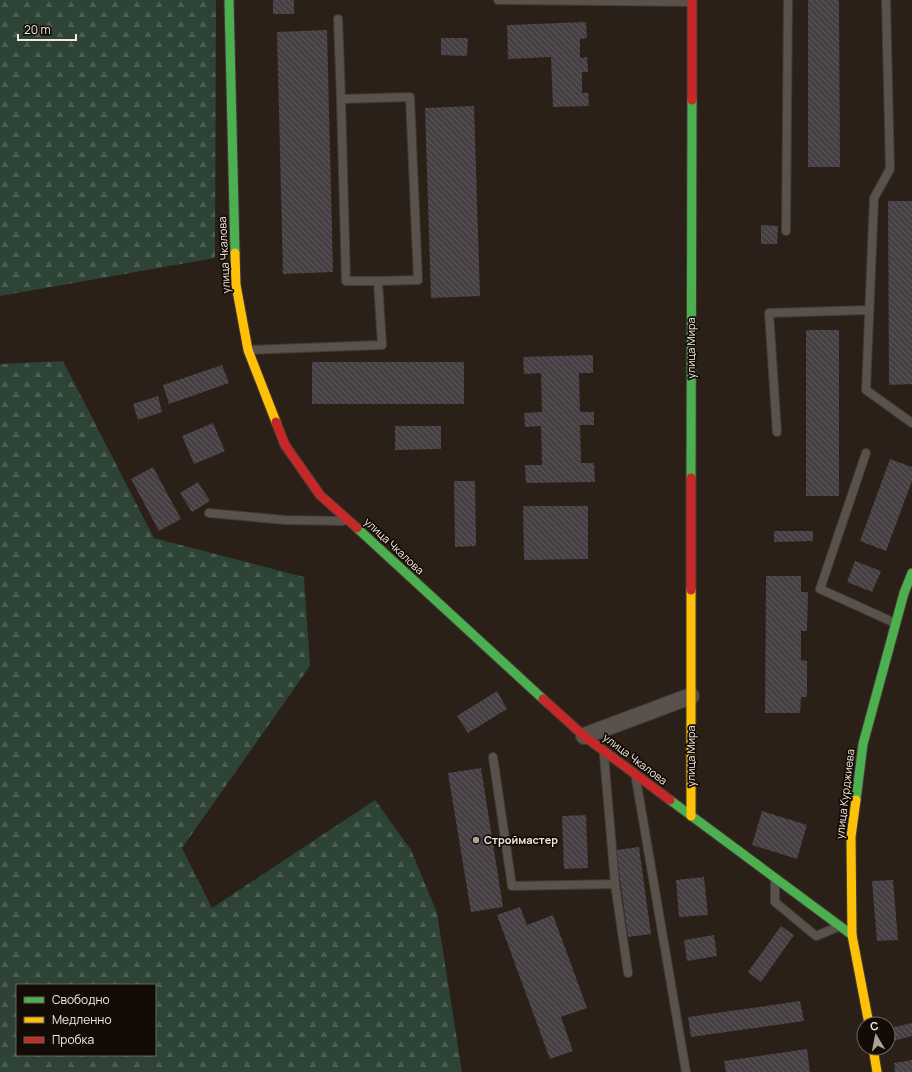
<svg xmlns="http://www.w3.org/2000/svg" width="912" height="1072" font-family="Manrope,sans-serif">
	<defs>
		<pattern id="forest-firs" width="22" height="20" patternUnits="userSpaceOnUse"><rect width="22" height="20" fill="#2d4335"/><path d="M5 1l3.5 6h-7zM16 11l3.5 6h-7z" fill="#4c5e52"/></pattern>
		<pattern id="building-back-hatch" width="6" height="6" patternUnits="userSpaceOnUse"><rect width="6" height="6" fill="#463f44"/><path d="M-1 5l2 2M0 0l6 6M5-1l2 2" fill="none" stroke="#615b5f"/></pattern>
	</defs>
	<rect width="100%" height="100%" fill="#2a2018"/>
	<path fill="url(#forest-firs)" fill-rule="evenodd" d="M0,0H216L215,258L0,296Z
		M63,361L154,538L304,577L310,666L182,848L212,908L375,800L411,850L437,913L462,1072H0V364ZM17,985H155V1055H17Z"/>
	<path fill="url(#building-back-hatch)" d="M273,0H294V14H273Z
		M808,0H839L840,167H808Z
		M586,22L587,38L580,39V58L587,57L588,72H582V93H588L589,106L553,107L551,57L508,59L507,25Z
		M327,30L333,272L283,274L277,32Z
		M441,38H468L467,56L441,55Z
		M474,106L480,296L431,298L425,108Z
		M888,201H912V384L889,385Z
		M761,225L778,226L777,244H761Z
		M806,330H839V496H806Z
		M593,355V373H579L580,412H594V425H580L581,463H594L595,482L526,483L525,465H542L541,426L525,427L524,413L542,412L541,373L524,374L523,357Z
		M312,362H464V404H312Z
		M222,365L229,383L169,404L163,385Z
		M158,396L162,412L138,420L133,404Z
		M213,423L225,451L194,464L182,436Z
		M395,426H441V449L395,450Z
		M890,459L912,467V481L886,551L860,541Z
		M153,467L181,519L159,531L131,479Z
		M454,481H475L476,546L455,547Z
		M198,482L210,501L192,512L180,493Z
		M523,506H588V559L524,560Z
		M774,531H813V541L774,542Z
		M855,561L881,571L872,592L847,582Z
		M766,576H801V592H808L807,631H801V660L807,661V697H801L800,713H765Z
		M497,691L507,709L468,733L457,716Z
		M481,768L503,907L471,912L448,773Z
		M762,811L807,825L797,859L752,845Z
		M586,815L588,868L564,869L562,816Z
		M639,847L651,934L628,937L616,850Z
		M704,877L708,915L679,917L676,880Z
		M893,880L898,940L877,941L872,881Z
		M520,907L527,925L553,915L587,1008L561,1017L573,1051L550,1059L497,915Z
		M781,926L794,935L761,982L748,972Z
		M714,935L717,956L687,961L684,940Z
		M800,1001L804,1021L691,1037L688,1017Z
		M912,1023V1036L893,1041L890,1028Z
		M807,1049L810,1072H726L724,1061Z
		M912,1060V1072H895L894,1063Z"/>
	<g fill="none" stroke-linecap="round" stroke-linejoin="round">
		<g stroke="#433a34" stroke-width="10">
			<path id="lane" d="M498,0L691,2
				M886,0L890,169L874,198L866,390L912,423
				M338,19L341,99
				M786,231L788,0
				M250,350L382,345L378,281L418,280L410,97L341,99L346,281H378
				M777,432L769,313L869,310
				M866,453L820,589L895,623
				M209,513L285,520L343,521
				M493,757L512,886L615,884L604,755
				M636,779L686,1072
				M775,882V902L816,936L838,927
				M615,884L628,973"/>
		</g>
		<g stroke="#433a34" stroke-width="18">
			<path id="street" d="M584,736L691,696"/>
		</g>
		<g stroke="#433a34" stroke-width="11">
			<path id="fast" d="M229,0L235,253
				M691,478L692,100
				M357,528L543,699
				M670,800L852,935
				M856,800L863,744L904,593L912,573"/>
		</g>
		<g stroke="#433a34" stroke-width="11">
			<path id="slow" d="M235,253L236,285L248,350L276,422
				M856,800L851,837L852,935L869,1024
				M691,816V590
				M873,1048L877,1072"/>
		</g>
		<g stroke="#433a34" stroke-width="11">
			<path id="jam" d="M692,100V0
				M276,422L285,445L320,495L357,528
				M691,590V478
				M543,699L584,736L670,800"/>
		</g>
		<use href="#lane" stroke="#59514b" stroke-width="8"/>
		<use href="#street" stroke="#59514b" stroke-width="16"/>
		<use href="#fast" stroke="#4caf50" stroke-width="9"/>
		<use href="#slow" stroke="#ffc107" stroke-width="9"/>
		<use href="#jam" stroke="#c62828" stroke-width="9"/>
	</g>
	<circle fill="#aea399" stroke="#130b06" stroke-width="1.5" cx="476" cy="840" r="4"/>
	<g text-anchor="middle" stroke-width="3.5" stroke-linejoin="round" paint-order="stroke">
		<g font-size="11" fill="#f5e9df" stroke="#130b06">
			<text transform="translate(224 255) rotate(-93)" y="4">улица Чкалова</text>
			<text transform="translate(691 348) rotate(-90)" y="4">улица Мира</text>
			<text transform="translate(394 546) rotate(43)" y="4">улица Чкалова</text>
			<text transform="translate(691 756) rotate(-90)" y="4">улица Мира</text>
			<text transform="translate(635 759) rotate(37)" y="4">улица Чкалова</text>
			<text transform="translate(845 794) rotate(-83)" y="4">улица Курджиева</text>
		</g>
		<g font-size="11" font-weight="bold" fill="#f5e9df" stroke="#130b06" text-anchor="start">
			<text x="484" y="844">Строймастер</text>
		</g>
	</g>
	<rect x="16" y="984" width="140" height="72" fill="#130b06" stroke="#6d645d"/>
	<rect x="24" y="997" width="20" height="6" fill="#4caf50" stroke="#6d645d"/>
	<text x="52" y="1004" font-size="12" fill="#f5e9df">Свободно</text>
	<rect x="24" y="1017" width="20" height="6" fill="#ffc107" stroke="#6d645d"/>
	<text x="52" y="1024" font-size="12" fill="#f5e9df">Медленно</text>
	<rect x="24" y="1037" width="20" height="6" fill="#c62828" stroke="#6d645d"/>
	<text x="52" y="1044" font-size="12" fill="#f5e9df">Пробка</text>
	<g transform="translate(876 1036) rotate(350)"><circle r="19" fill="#130b06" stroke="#6d645d"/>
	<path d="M0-3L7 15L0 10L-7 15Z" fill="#aea399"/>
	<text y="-6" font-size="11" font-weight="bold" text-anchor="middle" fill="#f5e9df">С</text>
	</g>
	<path d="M18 34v6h58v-6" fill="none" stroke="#f5e9df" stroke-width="2"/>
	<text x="24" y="34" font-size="12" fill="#f5e9df" stroke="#130b06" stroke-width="3" paint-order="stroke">20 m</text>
</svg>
